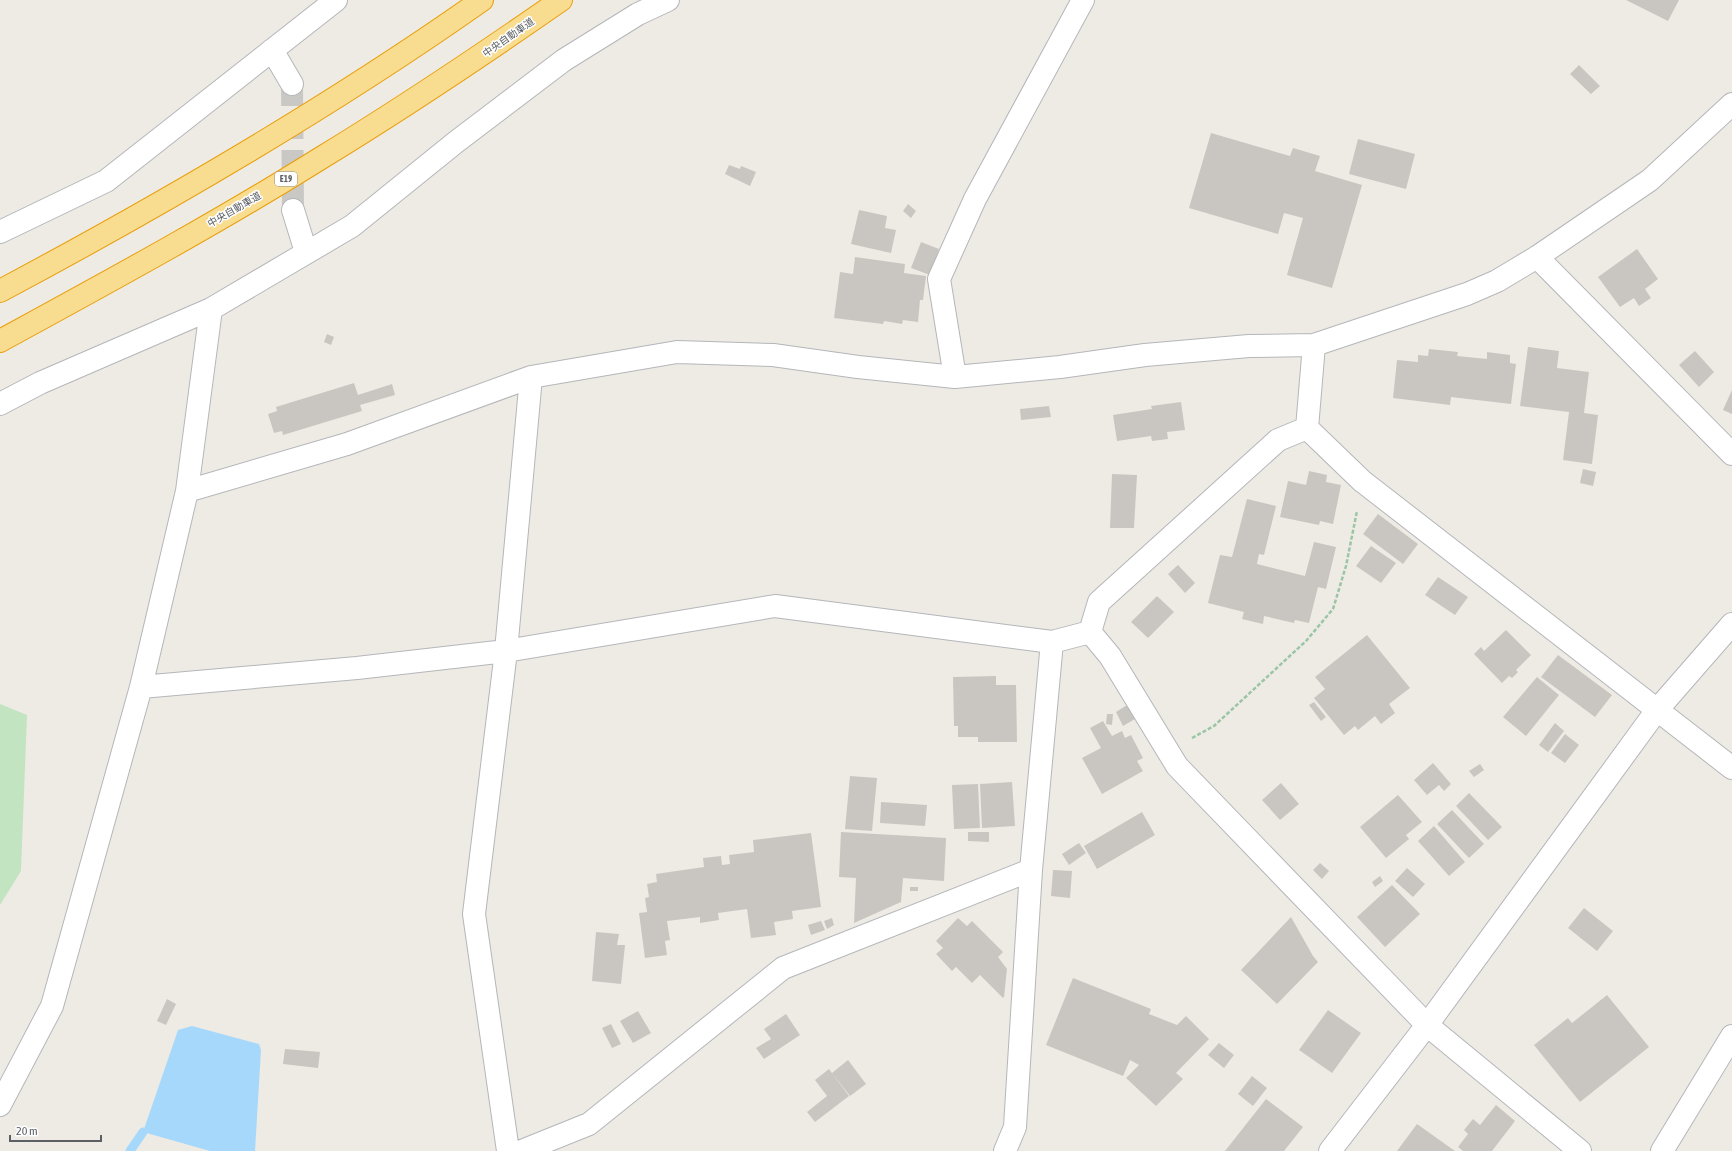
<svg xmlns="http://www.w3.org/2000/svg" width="1732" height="1151" font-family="'Asap Condensed','Noto Sans JP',sans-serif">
	<rect width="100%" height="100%" fill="#eeebe4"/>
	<path fill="#c2e4c1" d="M0,704L27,715L21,871L0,905Z"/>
	<path fill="#a6d8fb" d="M192,1026L259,1044L261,1050L255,1151H210L143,1132L178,1030Z"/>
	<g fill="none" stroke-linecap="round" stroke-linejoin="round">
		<path stroke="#a6d8fb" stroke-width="9" d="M130,1151L143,1132"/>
	</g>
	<path fill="#c9c6c1" d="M1626,0H1679L1668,21Z
		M1579,65L1600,86L1591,94L1570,74Z
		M1211,133L1290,156L1293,148L1320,156L1315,171L1362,185L1332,288L1287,275L1303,218L1284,213L1278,234L1189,208Z
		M1358,139L1415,154L1406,189L1349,174Z
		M729,165L740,169L741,166L756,172L750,186L725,174Z
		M908,204L916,211L911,218L903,211Z
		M859,210L887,216L885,228L896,230L891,253L851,244Z
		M921,242L939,249L930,275L911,268Z
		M1637,249L1658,279L1645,289L1651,298L1639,306L1634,298L1620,307L1598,277Z
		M855,257L905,264L904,273L926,276L923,300H920L918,322L903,320L902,324L884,321L883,324L834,318L840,272L853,274Z
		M327,334L334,337L331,345L324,342Z
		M1528,347L1559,351L1557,368L1589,372L1584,413L1598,415L1592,464L1563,460L1569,412L1520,406Z
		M1429,349L1458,352L1457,356L1487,359V352L1510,355V363L1516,364L1511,404L1451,397L1450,405L1393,398L1397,360L1418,362V355L1428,356Z
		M1695,351L1714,372L1699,387L1679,365Z
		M354,383L358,395L392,384L395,395L360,405L362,411L283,435L282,431L274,433L268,414L277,411L276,407Z
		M1732,390V414L1723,410Z
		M1181,402L1185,430L1167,432L1168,439L1152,441L1151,436L1117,441L1113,415L1152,409L1151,406Z
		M1049,406L1051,417L1021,420L1020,409Z
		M1583,469L1596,472L1593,486L1580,483Z
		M1309,471L1327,475L1326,482L1341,485L1333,524L1320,521L1319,525L1280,517L1288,481L1306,485Z
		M1112,474L1137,475L1134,528H1110Z
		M1247,499L1276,506L1264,555L1259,554L1257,564L1305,576L1314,542L1336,547L1326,589L1318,587L1309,623L1295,620L1294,623L1264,616L1263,624L1242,619L1244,612L1208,603L1220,555L1232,557Z
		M1378,514L1418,544L1403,564L1363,534Z
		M1371,546L1396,563L1381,583L1356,566Z
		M1178,565L1195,583L1185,593L1168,574Z
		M1438,577L1468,597L1455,615L1425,595Z
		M1157,596L1174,612L1148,638L1131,622Z
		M1506,630L1531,655L1516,670L1518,672L1512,678L1509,676L1502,683L1474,654L1481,647L1484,651Z
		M1367,635L1410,688L1389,704L1395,713L1381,724L1375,716L1358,730L1355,726L1344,735L1314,698L1325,689L1315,677Z
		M1558,655L1612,695L1595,717L1541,677Z
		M996,676V685H1016L1017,742H978V737H958V726H954L953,677Z
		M1537,677L1559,695L1526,736L1503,717Z
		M1314,702L1326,717L1321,721L1309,705Z
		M1127,705L1135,719L1123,726L1116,712Z
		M1107,714H1113L1112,725L1106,724Z
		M1103,721L1112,736L1122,731L1125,738L1131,735L1143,758L1137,761L1143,771L1102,794L1082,758L1101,748L1090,728Z
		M1555,723L1564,731L1548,752L1539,745Z
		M1565,734L1579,745L1565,763L1551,753Z
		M1433,763L1451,784L1444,791L1439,785L1427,795L1414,780Z
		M1480,764L1484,770L1474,777L1469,771Z
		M850,776L877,778L872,831L845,829Z
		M1012,782L1015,826L982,828L980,784Z
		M1281,783L1299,804L1280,820L1262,800Z
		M978,784L980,828L954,829L952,785Z
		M1469,793L1502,827L1488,840L1456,806Z
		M1398,795L1422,822L1406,835L1409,839L1386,858L1360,827Z
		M881,802L927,805L925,826L880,823Z
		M1452,810L1484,844L1469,858L1437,824Z
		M1142,812L1155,835L1097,869L1084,846Z
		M1434,826L1465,862L1449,876L1418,841Z
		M841,832L946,838L944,881L903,878L901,902L854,923L856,878L839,877Z
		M968,832H989V842L968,841Z
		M811,833L821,907L792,911L793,919L774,922L776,935L751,938L747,909L718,913L719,920L700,923V917L667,921L670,940L665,941L667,955L645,958L639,913L647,912L645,898L649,897L647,884L657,882L656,874L704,867L703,858L721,856L722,865L730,864L729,855L754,852L753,840Z
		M1079,843L1086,853L1069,865L1062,854Z
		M1320,863L1329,871L1322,879L1313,870Z
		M1407,868L1425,884L1413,897L1395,881Z
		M1053,870L1072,871L1070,898L1051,896Z
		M1380,876L1383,881L1375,887L1372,882Z
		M1392,885L1420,914L1385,947L1357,917Z
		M910,887H918V891H910Z
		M1584,908L1613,931L1597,951L1568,928Z
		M1291,917L1313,956L1318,962L1277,1004L1241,970Z
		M832,918L834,925L827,929L824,921Z
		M958,918L967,926L972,921L1003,952L998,957L1007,969L1004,997L1003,998L980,975L972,983L956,967L952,971L936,954L943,948L936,941Z
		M821,921L825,930L811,935L808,925Z
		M596,932L619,934L617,945H625L621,984L592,981Z
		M1073,978L1151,1009L1149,1014L1177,1025L1186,1016L1209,1039L1176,1073L1183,1079L1156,1106L1126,1078L1139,1065L1130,1060L1123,1076L1046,1045Z
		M1607,995L1649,1047L1580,1102L1534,1045L1568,1018L1572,1023Z
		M167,999L176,1004L166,1025L157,1021Z
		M1328,1010L1361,1033L1332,1073L1299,1050Z
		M638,1011L651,1033L633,1043L620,1021Z
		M786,1014L800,1035L764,1059L756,1048L771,1039L764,1029Z
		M611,1024L621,1044L612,1048L602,1028Z
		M1219,1043L1234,1055L1224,1068L1208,1055Z
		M285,1049L320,1052L318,1068L283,1064Z
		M848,1060L866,1084L850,1096L832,1073Z
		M829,1069L849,1096L815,1122L807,1112L827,1096L815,1080Z
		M1252,1076L1267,1088L1253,1106L1238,1094Z
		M1266,1099L1303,1127L1284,1151H1225Z
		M1496,1105L1515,1121L1492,1151H1463L1458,1147L1468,1134L1464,1130L1473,1119L1480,1125Z
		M1417,1124L1455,1151H1397Z"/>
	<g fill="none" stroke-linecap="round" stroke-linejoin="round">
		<path stroke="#cac8c4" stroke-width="22" stroke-dasharray="22 11" stroke-linecap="butt" d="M292,84L293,210"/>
		<g stroke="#b4b6ba" stroke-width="24">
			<path id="minor" d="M272,50L292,84
				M293,210L306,252
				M0,232L106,181L336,0
				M1537,257L1732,454
				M955,377L939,279L975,199L1083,0
				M0,404L40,383L211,309L352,226L456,142L564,60L638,14L668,0
				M1307,428L1362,481L1732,768
				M1307,428L1314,345
				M187,491L347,444L531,377L677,352L773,355L858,367L955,377L1060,367L1145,355L1249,346L1314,345L1467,294L1497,281L1537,257L1650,180L1732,104
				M1090,632L1110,656L1177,766L1427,1025L1580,1151
				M1090,632L1099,602L1278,440L1307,428
				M141,687L357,668L506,651L775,606L1052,642L1090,632
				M0,1105L52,1006L141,687L187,491L211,309
				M508,1151L474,914L506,651L531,377
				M522,1151L589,1124L783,968L1031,870
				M1005,1151L1015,1127L1031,870L1052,642
				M1662,1151L1732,1036"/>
		</g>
		<g stroke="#b4b6ba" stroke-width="24">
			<path id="tertiary" d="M1330,1151L1427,1025L1657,710L1732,624"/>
		</g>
		<g stroke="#e89e0a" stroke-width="24">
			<path id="motorway" d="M0,291C165,203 329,108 482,0
				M0,341C108,282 217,223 321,158C403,108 482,55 561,0"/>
		</g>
		<path stroke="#9bc5a6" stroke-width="2.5" stroke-dasharray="4 2" stroke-linecap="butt" d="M1192,738L1214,726L1306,641L1333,609L1346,566L1357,511"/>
		<use href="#minor" stroke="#fff" stroke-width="22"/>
		<use href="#tertiary" stroke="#fff" stroke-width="22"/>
		<use href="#motorway" stroke="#f8dc90" stroke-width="22"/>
	</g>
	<g text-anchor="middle" stroke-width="3" stroke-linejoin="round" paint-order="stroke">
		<rect fill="#fff" stroke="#8d8f92" stroke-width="1" x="275" y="172" width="22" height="14" rx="3"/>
		<g font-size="9" font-weight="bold" fill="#5c5f64">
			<text x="286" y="182">E19</text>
		</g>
		<g font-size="10" fill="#5c5f64" stroke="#fff">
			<text transform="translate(508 37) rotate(-35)" y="4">中央自動車道</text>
			<text transform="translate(234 209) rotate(-30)" y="4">中央自動車道</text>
		</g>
	</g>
	<path d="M10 1135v6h91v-6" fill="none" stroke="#5c5f64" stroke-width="2"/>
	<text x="16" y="1135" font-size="12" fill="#5c5f64" stroke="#ffffff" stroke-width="3" paint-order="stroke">20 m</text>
</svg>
